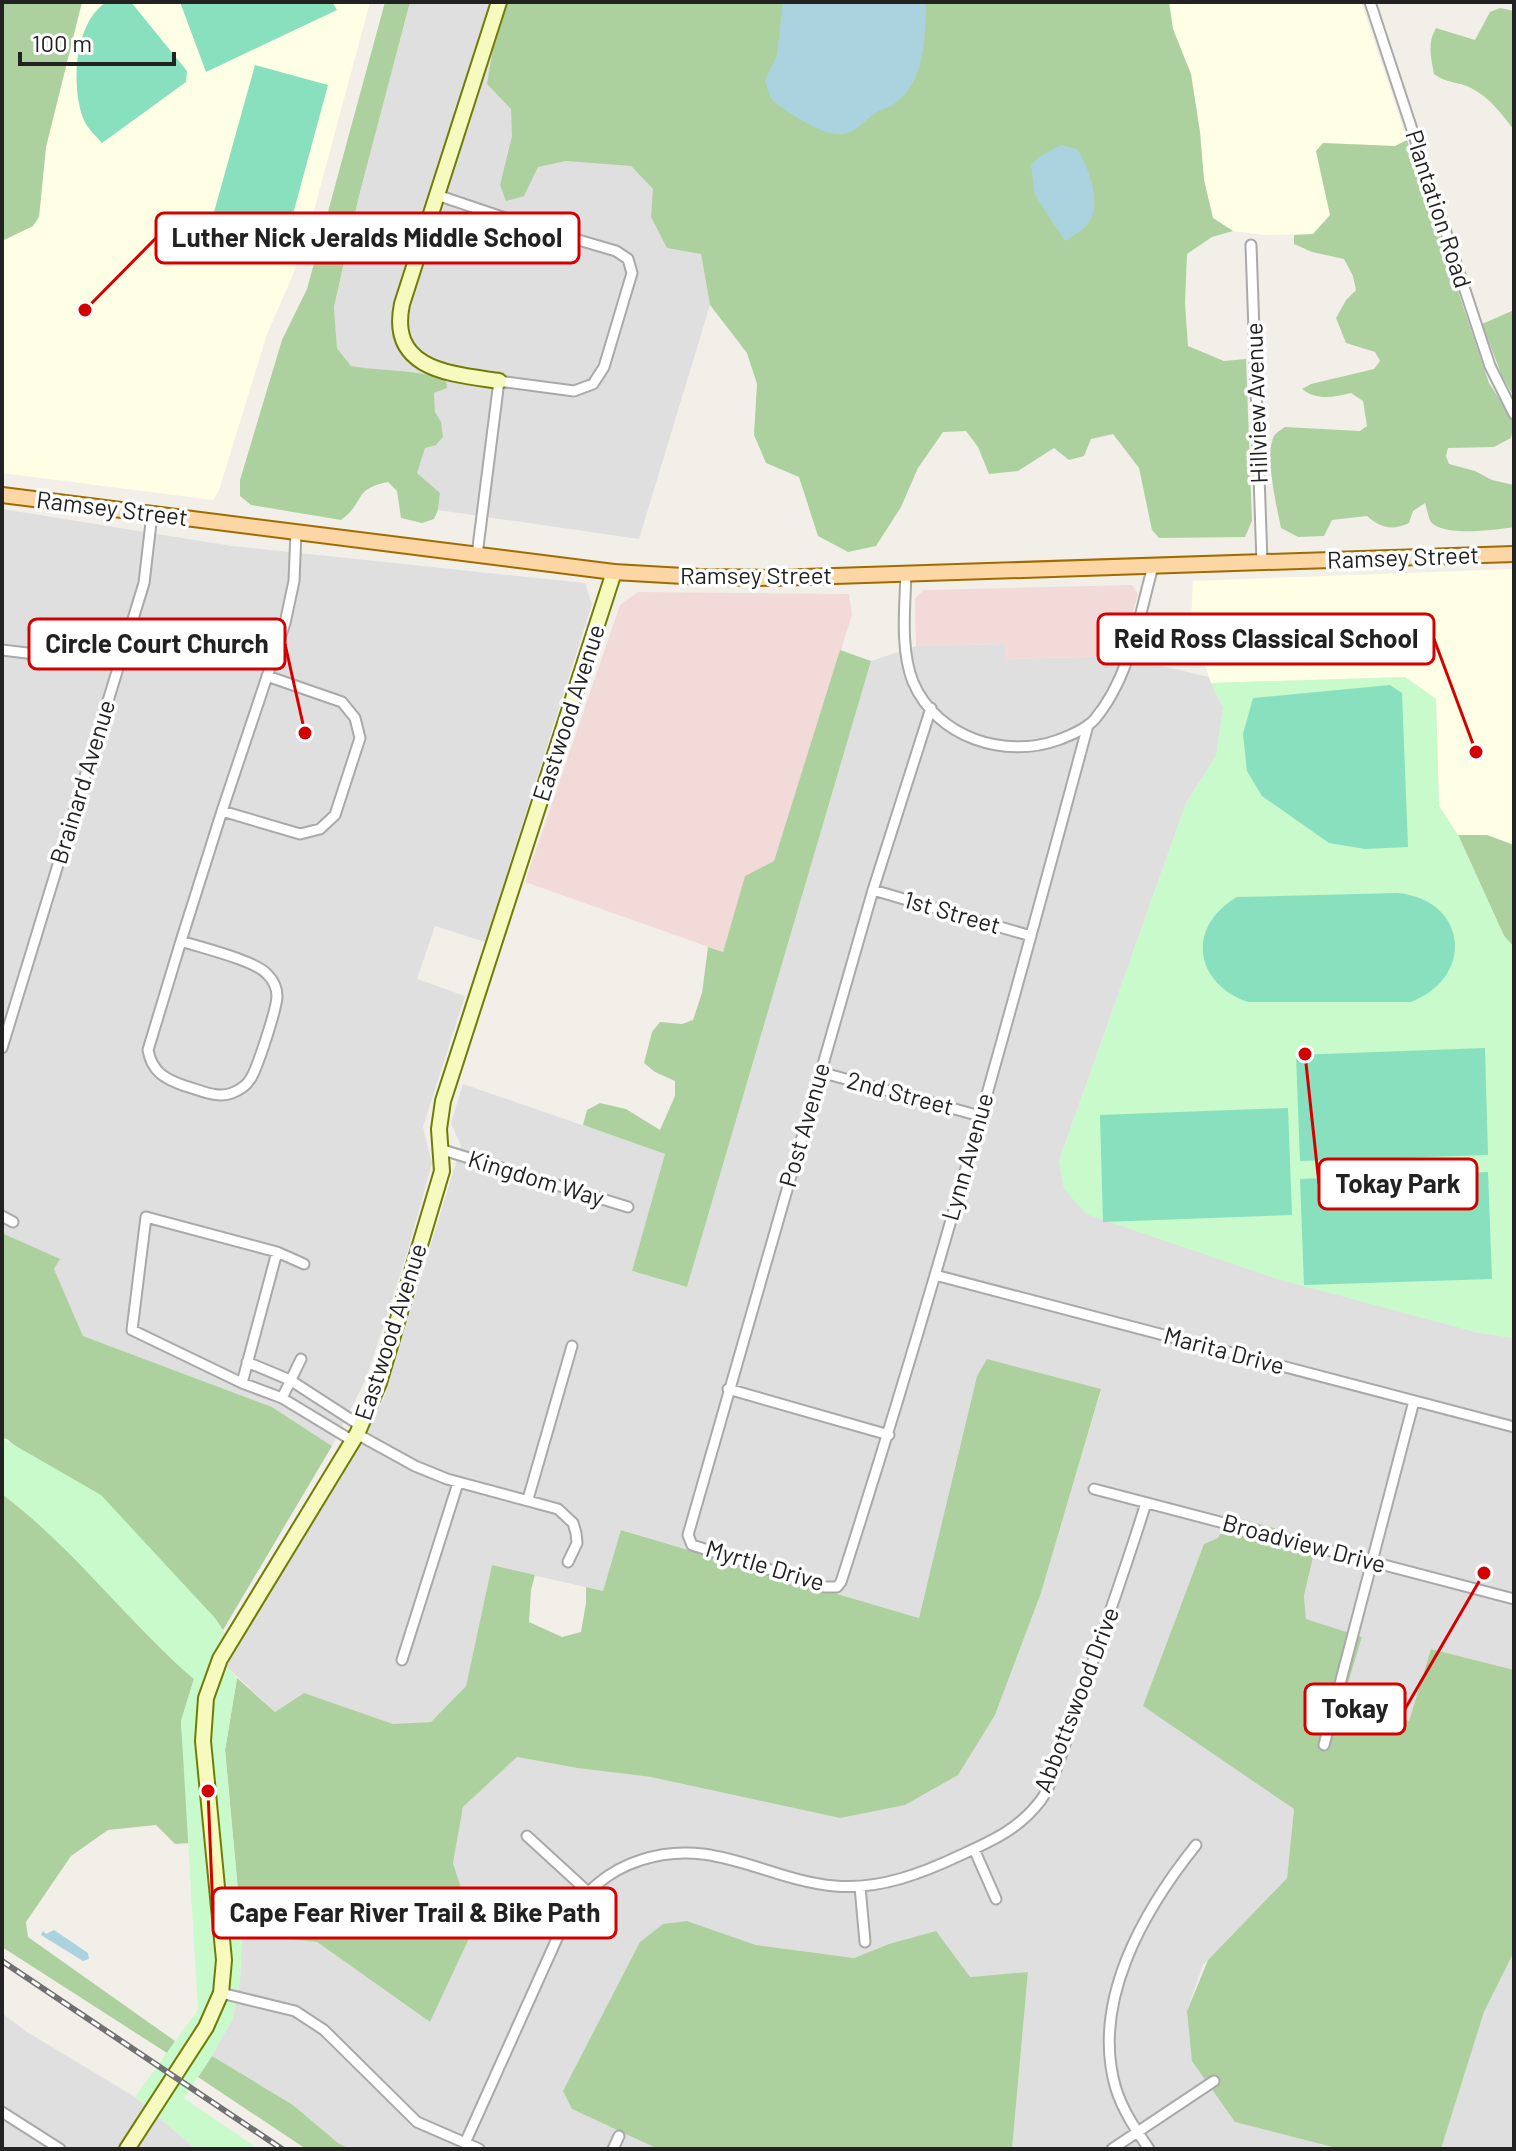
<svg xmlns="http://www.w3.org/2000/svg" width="1516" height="2151" font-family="Barlow,sans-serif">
	<rect width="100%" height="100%" fill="#f2efe9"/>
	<path fill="#e0dfdf" d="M410,2H565L631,166L653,189L701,254L710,305L639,539L438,510L440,493L417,473L434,393L446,388L351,366L337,348L334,307L359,196Z
		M2,509L232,546L585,583L592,604L485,942L435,926L417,979L465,996L423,1127L432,1163L408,1250L366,1379L332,1446L272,1407L83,1336L54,1269L59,1259L2,1233Z
		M1006,644V659L1120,656L1209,677L1223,708L1216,756L1186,803L1059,1161L1474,1332L1514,1338V1670L1431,1649L1409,1721L1343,1696L1362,1638L1306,1620L1304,1596L1317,1540L1143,1705L1294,1809L1287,1878L1203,1965L1187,2011L1235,2122L1340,2149H1012L1028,1972L970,1977L889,1944L854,1958L756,1945L687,1921L572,2109L658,2149H350L338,2143L293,2105L212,2056L233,2018L240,1979L242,1934L317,1942L430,2022L474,1928L453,1863L463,1807L517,1757L577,1768L651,1777L995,1715L1041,1593L1101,1390L977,1376L919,1618L622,1530L603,1591L492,1566L466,1686L431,1722L393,1725L304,1693L275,1712L227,1667L234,1647L384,1398L461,1146L451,1123L463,1084L666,1154L632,1271L687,1287L871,661L916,646Z
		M1514,1952V2149H1441L1484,2012Z
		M2,2013L27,2032L135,2097L196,2149H2Z"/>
	<path fill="#f2dad9" d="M1132,585L1138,594L1120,656L1006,659L1005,644L916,646L915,598L924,590Z
		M638,592L849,594L852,615L774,861L745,877L723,952L525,882L620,605Z"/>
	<path fill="#ffffe5" d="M82,2H370L309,229L292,277L267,334L219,490L213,500L2,473V241L33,226L39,217L46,147Z
		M1169,2H1361L1407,140L1395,146L1323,143L1316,152L1330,215L1313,234L1264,235L1233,231L1213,218L1204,180L1200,132L1191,74L1173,29Z
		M1514,569V845L1487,835H1458L1439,806L1436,699L1405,677L1211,683L1191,621L1193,581Z"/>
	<path fill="#add19e" d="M2,2H82L46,147L39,217L33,226L2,241Z
		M385,2H410L359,196L334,307L337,348L351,366C383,372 416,368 446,381L447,388L434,393L435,412L441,422L443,437L436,445L425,448L417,473L440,493L438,510L434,519L422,523L401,518L397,491L388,482C352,489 366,502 341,520L251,505L240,496V480L282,340L307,289Z
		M508,2H1169L1173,29L1191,74L1200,132L1204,180L1213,218L1233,231L1212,237L1187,254L1185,303L1188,346L1224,361L1246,359L1252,521L1245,537L1159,538L1152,530L1139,468L1113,434L1091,439L1084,456L1069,460L1054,448L1018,471L989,474L978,447L966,431L943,432L918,468L901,507L876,546L848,552L818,536L799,477L766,463L754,435L757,384L747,353L710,305L701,254L667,248L651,217L653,189L631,166L566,161L538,167L524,196L506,201L500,185L512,136L511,109L487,84L493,49Z
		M1500,8L1514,11V130C1502,114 1489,97 1471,88C1457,81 1448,84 1434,74C1431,58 1427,43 1436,28L1475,40L1490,12Z
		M1407,140L1489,383L1514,422L1511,438L1494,447L1448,448L1446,456L1449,464L1475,471L1492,480L1514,485V527C1497,530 1443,537 1431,522C1428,518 1427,508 1425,503L1413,511L1409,523C1392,531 1381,528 1367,516L1332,520L1324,536L1298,537L1281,528C1277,508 1266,461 1272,442C1273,434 1279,431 1285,427L1360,431L1367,426L1363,401L1351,393C1334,397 1317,401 1302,389L1311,384L1374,369L1380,361L1375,352L1346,343L1336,318L1346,300L1356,290L1353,276L1344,259L1312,252L1294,244V235L1313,234L1330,215L1316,151L1323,143L1395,146Z
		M1514,310V397L1502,376L1482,324Z
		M840,650L871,661L687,1287L632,1271L665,1154L583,1125L587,1110L600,1103L626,1109L660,1130L675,1096V1081L655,1072L644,1063L652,1032L660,1022L682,1024L693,1020L702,993L708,947L723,952L745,876L774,861Z
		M1458,835H1487L1514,845V947L1504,936Z
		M2,1233L60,1259L54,1269L83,1336L272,1407L332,1446L223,1630L214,1617L7,1439L2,1438Z
		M987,1359L1101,1389L1041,1593L995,1715L958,1775L905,1805L840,1818L651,1777L577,1768L517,1757L463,1807L453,1863L474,1928L430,2022L317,1942L242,1934L225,1750L237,1678L275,1712L304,1693L393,1724L431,1722L466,1686L492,1565L535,1575L531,1590L529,1622L562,1637L581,1632L586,1603V1587L603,1591L621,1530L919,1618L977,1376Z
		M2,1494C73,1547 127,1621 194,1679L181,1721L190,1843L175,1844L156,1825L108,1830L71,1856L26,1922L28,1937L175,2041L167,2053L2,1947Z
		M1231,1516L1317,1540L1304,1596L1306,1619L1362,1637L1344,1696L1409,1721L1431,1649L1514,1670V1952L1484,2012L1441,2149H1340L1235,2122L1192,2061L1187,2011L1208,1960L1287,1878L1294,1809L1143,1706L1204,1544L1218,1538Z
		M687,1921L756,1945L854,1958L889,1944L936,1931L970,1977L1028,1972L1012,2149H658L572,2109L563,2091L640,1942L663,1924Z
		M212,2056L293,2105L338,2143L350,2149H306L198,2077Z"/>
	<path fill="#c8facc" d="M1405,677L1436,699L1439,806L1458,835L1504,936L1514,947V1338L1475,1332L1277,1279L1086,1214L1064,1189L1059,1161L1186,803L1216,756L1223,708L1211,683Z
		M2,1438L101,1495L214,1617L234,1647L227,1667L237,1678L225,1750L242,1934L240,1979L233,2018L212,2056L184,2098L258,2149H196L135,2097L198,2010L181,1721L194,1679C127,1621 73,1547 2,1494Z"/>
	<path fill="#88e0be" d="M106,2H131L187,71L186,82L102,143C95,135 86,127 83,118C71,85 74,24 106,2Z
		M180,2H332L337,10L206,72Z
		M255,65L328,85L283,251L209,230Z
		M1390,685L1402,693L1408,847L1365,849L1329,843L1262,796L1247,771L1243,734L1253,698Z
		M1397,893C1467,899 1476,977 1411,1002H1248C1194,983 1186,927 1237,897Z
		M1485,1048L1488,1155L1300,1161L1296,1055Z
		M1288,1108L1292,1215L1103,1222L1100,1115Z
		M1488,1172L1492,1279L1304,1285L1300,1179Z"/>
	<path fill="#aad3df" d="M783,2H926C925,37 926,81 894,104C889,108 883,108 877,112C864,120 854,137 835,134C815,131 792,114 775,103L770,97L765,80L777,55Z
		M1061,145L1077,149C1089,167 1103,206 1087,225C1082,231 1072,236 1065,241L1035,195L1031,165L1039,157Z
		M54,1930L88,1953L89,1959L83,1961L41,1935L43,1931L46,1934Z"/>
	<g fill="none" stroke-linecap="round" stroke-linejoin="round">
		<g stroke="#a9a9a9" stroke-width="13">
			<path id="street" d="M1370,2L1490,366L1514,414
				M437,195L517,222L616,251L628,259L632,273L604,367L593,384L574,391L499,381L477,555
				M1251,245L1262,562
				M906,573C905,608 900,649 913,682C937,738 1005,759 1058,740C1071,735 1086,729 1095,719C1130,677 1139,617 1153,566
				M2,650L119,664
				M931,708L873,890L688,1535L692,1545L825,1587H837L841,1582C932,1299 1011,1012 1088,725
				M222,811L300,834L320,829L335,815L360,738L355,718L342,702L267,676
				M873,890L1031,936
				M181,941C202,948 254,960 267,974C273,980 277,987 277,996C277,1008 258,1066 251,1078C247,1085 240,1090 232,1093C217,1099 200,1090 185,1086C165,1079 152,1072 148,1050Z
				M181,941L222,811L285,623L294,581L296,532
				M2,1048L144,583L152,514
				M820,1072L980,1116
				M443,1150L628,1207
				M2,1216L13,1222
				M277,1252L242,1383L132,1330L146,1217L277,1252L304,1264
				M935,1275L1514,1427
				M247,1362L290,1380L361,1426
				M242,1383L282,1398L353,1441
				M728,1389L889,1435
				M282,1398L301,1359
				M357,1434L415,1466L447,1479L558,1509L573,1523L576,1533L577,1543L568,1562
				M1094,1489L1514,1599
				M528,1499L572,1346
				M402,1660L458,1483
				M1324,1745L1414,1401
				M527,1836L587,1891
				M974,1849L996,1899
				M860,1887L865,1942
				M221,1993L295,2011L324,2030L417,2122L479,2149
				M2,2112L60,2149
				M465,2143L564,1923C584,1893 606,1871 641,1860C713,1836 766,1880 835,1886C880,1890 923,1873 963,1854C994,1840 1020,1828 1041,1800C1055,1780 1070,1729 1078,1704C1101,1637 1125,1571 1146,1503
				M613,2149L619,2136
				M1112,2149L1214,2081
				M1149,2149C1136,2130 1123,2111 1116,2089C1090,2002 1144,1910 1196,1845"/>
		</g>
		<g stroke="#707d05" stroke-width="18">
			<path id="secondary" d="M499,2L402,304C388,371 453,374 499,381
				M127,2149L206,2027L221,1993L224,1960L203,1741L206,1698L220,1659L357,1434L379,1383L442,1171L439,1129L443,1101L614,572"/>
		</g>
		<g stroke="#a06b00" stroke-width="18">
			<path id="primary" d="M2,495L614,572L701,577L773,578L1514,554"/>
		</g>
		<use href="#street" stroke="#fff" stroke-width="9"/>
		<use href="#secondary" stroke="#f7fabf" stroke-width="14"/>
		<use href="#primary" stroke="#fcd6a4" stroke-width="14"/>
		<g stroke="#707070" stroke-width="6">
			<path id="rail" d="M2,1961L282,2149"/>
		</g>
		<use href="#rail" stroke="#fff" stroke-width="3" stroke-dasharray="9" stroke-linecap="butt"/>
	</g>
	<g text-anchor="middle" stroke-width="7" stroke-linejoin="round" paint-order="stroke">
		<g font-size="24" fill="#222" stroke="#fff">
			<text transform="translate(1438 209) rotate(72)" y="8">Plantation Road</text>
			<text transform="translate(1257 403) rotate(-92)" y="8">Hillview Avenue</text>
			<text transform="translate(112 509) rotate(7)" y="8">Ramsey Street</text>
			<text transform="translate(1403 558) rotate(-2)" y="8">Ramsey Street</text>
			<text x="756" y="584">Ramsey Street</text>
			<text transform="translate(569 713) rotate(-72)" y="8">Eastwood Avenue</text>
			<text transform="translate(83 782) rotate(-73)" y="8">Brainard Avenue</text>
			<text transform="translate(952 913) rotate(16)" y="8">1st Street</text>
			<text transform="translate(900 1094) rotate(15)" y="8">2nd Street</text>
			<text transform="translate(805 1125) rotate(-74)" y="8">Post Avenue</text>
			<text transform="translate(968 1157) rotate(-74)" y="8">Lynn Avenue</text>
			<text transform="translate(536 1179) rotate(17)" y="8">Kingdom Way</text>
			<text transform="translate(391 1332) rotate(-72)" y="8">Eastwood Avenue</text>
			<text transform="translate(1224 1351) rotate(15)" y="8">Marita Drive</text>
			<text transform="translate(1304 1544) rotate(15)" y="8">Broadview Drive</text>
			<text transform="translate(765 1566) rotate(17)" y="8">Myrtle Drive</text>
			<text transform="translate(1077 1700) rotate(-69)" y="8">Abbottswood Drive</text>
		</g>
	</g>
	<path fill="none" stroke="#d40000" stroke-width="3" d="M85 310L156 238M1476 752L1434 639M305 733L285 644M1305 1054L1319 1184M1484 1573L1405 1709M208 1791L213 1913"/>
	<g fill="#d40000" stroke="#fff" stroke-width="3">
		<circle cx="85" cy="310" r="8"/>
		<circle cx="1476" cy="752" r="8"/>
		<circle cx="305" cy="733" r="8"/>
		<circle cx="1305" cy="1054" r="8"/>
		<circle cx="1484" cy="1573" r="8"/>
		<circle cx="208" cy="1791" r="8"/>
	</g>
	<g fill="#fff" stroke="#d40000" stroke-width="3">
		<rect x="156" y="213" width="423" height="50" rx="8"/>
		<rect x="1098" y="614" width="336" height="50" rx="8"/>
		<rect x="29" y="619" width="256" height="50" rx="8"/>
		<rect x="1319" y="1159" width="158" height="50" rx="8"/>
		<rect x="1305" y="1684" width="100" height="50" rx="8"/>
		<rect x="213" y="1888" width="403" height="50" rx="8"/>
	</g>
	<g font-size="26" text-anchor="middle" font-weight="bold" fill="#222">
		<text x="367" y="247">Luther Nick Jeralds Middle School</text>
		<text x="1266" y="648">Reid Ross Classical School</text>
		<text x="157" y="653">Circle Court Church</text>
		<text x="1398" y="1193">Tokay Park</text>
		<text x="1355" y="1718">Tokay</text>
		<text x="415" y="1922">Cape Fear River Trail &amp; Bike Path</text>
	</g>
	<rect width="1516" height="2151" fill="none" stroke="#222222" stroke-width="8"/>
	<path d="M20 52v12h154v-12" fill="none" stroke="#222222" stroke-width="4"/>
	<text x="32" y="52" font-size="24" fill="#222222" stroke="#ffffff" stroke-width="6" paint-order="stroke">100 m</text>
</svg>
